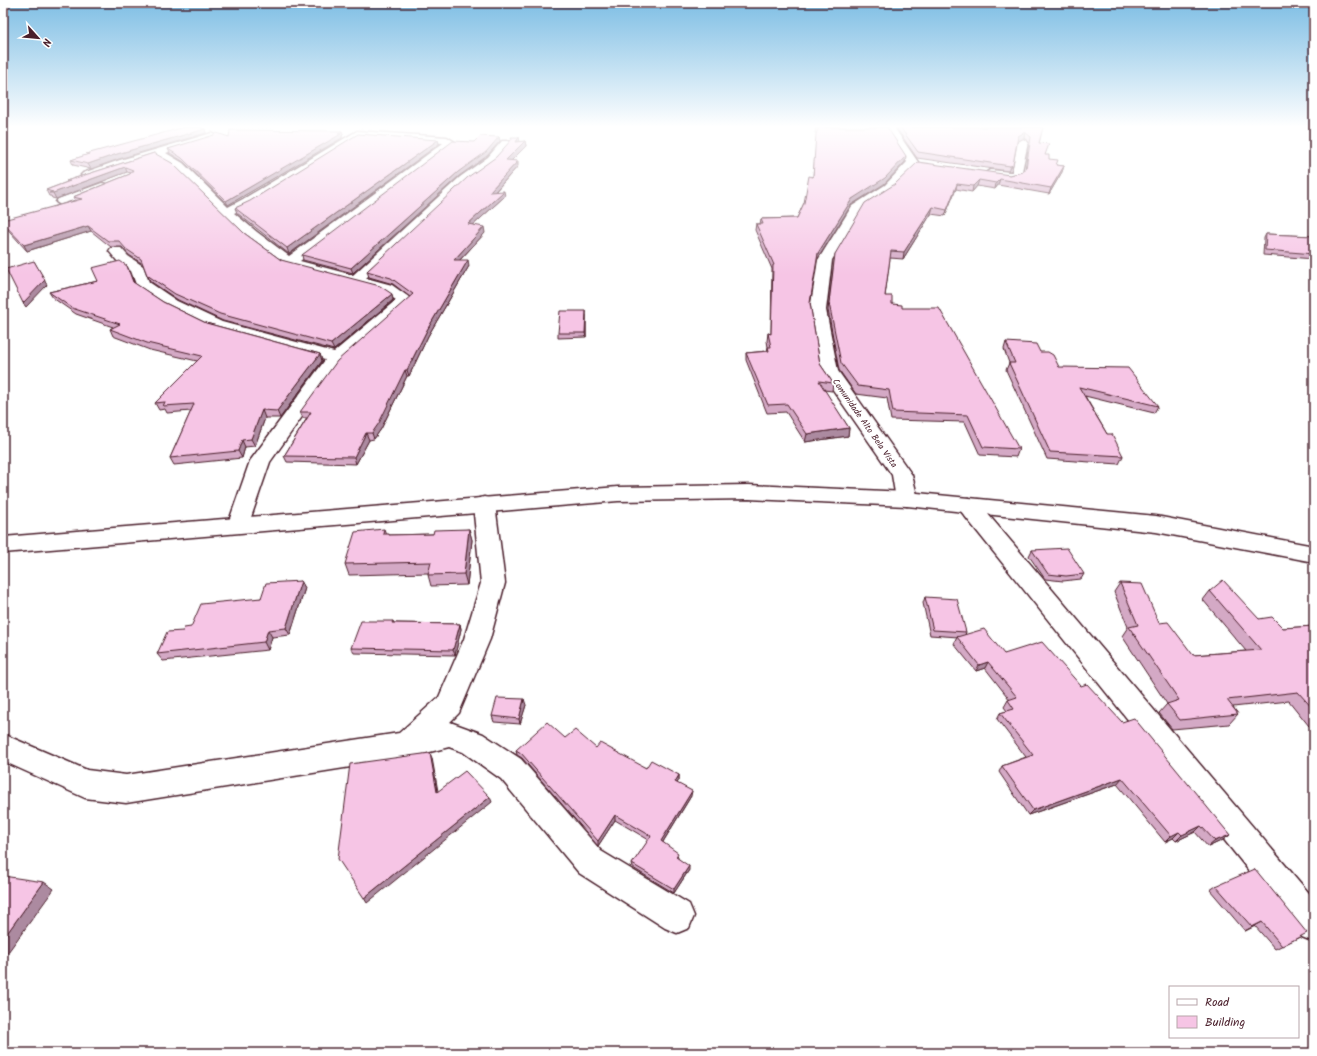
<svg xmlns="http://www.w3.org/2000/svg" width="1317" height="1056" font-family="Kalam,sans-serif">
	<rect width="100%" height="100%" fill="#fff"/>
	<filter id="ink" filterUnits="userSpaceOnUse"><feTurbulence type="fractalNoise" baseFrequency=".025" numOctaves="2"/><feDisplacementMap in="SourceGraphic" scale="8" xChannelSelector="R" yChannelSelector="G"/><feConvolveMatrix kernelMatrix="1 2 1 2 8 2 1 2 1" color-interpolation-filters="sRGB"/></filter>
	<g filter="url(#ink)">
		<g fill="none" stroke-linecap="round" stroke-linejoin="round">
			<g stroke="#4a1f2b" stroke-width="3">
				<path id="street" d="M887,127H897L895,129L918,162L893,189L863,208L832,260L826,310L838,371L912,475L918,499L914,504L907,506L900,504L896,499L892,475L820,371L810,310L818,260L852,206L885,185L907,162L885,129Z
					M357,131L447,137L455,142L300,261L353,275L460,177L488,157L502,141H510L511,143L496,161L468,181L366,278L392,285L413,300L338,366L270,462L247,529L239,532L231,529L228,524L250,461L325,360L210,328L167,307L137,287L131,271L118,262L109,251L111,248H121L128,256L143,266L149,282L177,301L222,322L334,352L396,300L382,291L284,265L247,238L222,215L175,167L156,156L91,177H83L81,175L83,173L120,160L212,133L217,136L215,138L166,153L183,163L228,207L243,199ZM359,137L443,143L289,256L257,232L234,213L251,205Z
					M1023,139L1028,142L1021,176L1008,179L986,175L985,173L990,170L1012,172L1018,142Z
					M102,183L106,184L108,186L106,188L66,205L62,206L56,202L58,199Z
					M484,497L492,499L495,504L505,583L490,639L459,713L450,722L483,734L521,759L601,851L689,904L694,916L689,928L677,933L665,928L579,873L501,779L463,752L449,747L407,758L126,803L85,798L3,761V734L87,770L126,775L399,733L439,697L464,639L481,583L473,504L476,499Z
					M968,498L976,500L1314,899V942L1302,937L960,510L957,505L960,500Z"/>
			</g>
			<g stroke="#4a1f2b" stroke-width="3">
				<path id="secondary" d="M749,485L907,492L1156,516L1314,546V562L1156,532L907,506L749,499L618,501L3,553V537L618,487Z"/>
			</g>
			<use href="#street" fill="#fff" fill-rule="evenodd"/>
			<use href="#secondary" fill="#fff" fill-rule="evenodd"/>
		</g>
		<path fill="#d4a9c5" stroke="#4a1f2b" d="M816,127L905,162L884,184L851,205L817,260L810,303L820,364L833,383L832,391L824,390L849,428L848,436L805,442L786,412L767,413L746,360V353L767,351L768,347L767,341L768,333L771,334L772,269L755,230L756,224H760L761,219L797,218L804,203L813,176L817,133H815Z
			M897,127H1043L1039,143L1045,155L1049,159L1056,165L1064,166L1062,172L1049,194L998,185L995,189L977,186L972,192L956,189L945,216L931,214L903,259L890,258L885,296L892,304L902,308L1019,449L1016,457L980,455L965,422L891,420L887,398L856,394L839,370L828,310L835,254L895,184L1010,175L1023,172L1025,170L1029,142L1024,138L1017,141L1011,171H1008L917,158L897,129Z
			M205,129L206,133L119,159L91,169L73,165L71,160L87,155L86,154Z
			M342,131L343,135L342,136V138L228,205L184,162L170,153L168,149L229,137Z
			M499,137L500,141L487,156L459,176L353,273L303,260L302,255L474,142Z
			M438,140L439,144L289,254L237,213L235,208Z
			M525,141L526,146L511,160L518,166L495,192L505,196L473,225L485,233L460,260L469,266L428,336L409,376H407L381,429L374,439L369,440L356,464L287,462L284,456L307,418H303L300,412L410,297L393,284L369,277L367,271L520,142Z
			M154,153L244,233L281,260L393,300L334,350L223,321L178,300L150,281L143,264L129,255L122,247H111L91,231L27,251L3,224V223L75,200L73,197L130,174L131,173L127,172L56,199L52,198L51,196H49L46,190L67,182L66,181Z
			M1266,234L1314,236V259L1263,255L1264,238Z
			M127,266L134,283L163,302L206,323L320,354L322,361L280,418H265L255,446L245,447L242,458L174,465L170,458L191,411L167,413L165,409L159,410L155,403L197,361L150,350L113,336L110,329L113,327L76,314L53,298L49,292L98,281Z
			M586,315V337L558,338V333Z
			M1006,342L1040,352L1059,367L1158,406L1154,413L1085,396L1107,434L1123,456L1119,464L1047,459L1006,370L1009,363L1004,349Z
			M384,529L386,534L390,535L433,534L469,529L472,540L467,585L431,586L428,575V573L349,575L345,564Z
			M1032,550L1084,574L1081,579L1063,581L1045,579L1029,556Z
			M301,581L305,588L290,635L272,637L268,650L163,661L157,654L183,631Z
			M1120,583L1159,623L1193,655L1246,651L1203,600L1210,591L1259,619L1283,628L1314,626V725L1309,726L1289,701L1233,707L1238,714L1229,724L1172,729L1159,713L1167,704L1122,636L1128,627L1114,592Z
			M925,597L966,632L965,635L1004,654L1081,686L1122,722L1230,835L1223,840L1208,847L1195,832L1176,841L1173,838L1165,842L1117,784L1028,815L999,772L1002,766L1026,757L997,719L1000,713L1007,711L1004,707L1008,700H1010L985,668L976,671L954,644L957,637H958L930,635L923,603Z
			M393,621L394,623L460,624L461,629L455,655L354,653L351,648Z
			M526,705L520,724L494,722L492,716Z
			M565,738L596,748L646,768L679,775V780L677,783L691,796L663,842L678,857V858L689,870L674,893L633,868L632,864L649,840L615,820L598,846L522,758L517,755L516,750Z
			M1216,886L1300,937L1275,949L1255,926L1245,931L1210,890Z"/>
		<path fill="#ac8aa0" stroke="#4a1f2b" d="M205,129L206,133L119,159L91,169L88,164L117,154Z
			M342,131L343,135L342,136V138L228,205L226,201L338,134Z
			M1025,132L1024,138L1017,142L1018,136Z
			M499,137L500,141L487,156L459,176L353,273L351,268L458,172Z
			M519,137L520,142H516Z
			M438,140L439,144L289,254L287,248Z
			M525,141L526,146L507,165L506,160Z
			M906,156L905,162L884,184L851,205L817,260L818,253L852,199Z
			M518,161V166L490,197L489,192Z
			M1013,165L1011,171H1008L1010,166Z
			M1064,166L1062,172L1049,194L1051,188Z
			M125,167L127,172L56,199L53,193Z
			M1000,179L998,185L995,189L996,183Z
			M979,180L977,186L972,192L973,186Z
			M957,184L956,189L945,216L947,210Z
			M504,191L505,196L469,229L468,224Z
			M933,207L931,214L903,259L904,252Z
			M88,226L91,231L27,251L24,245Z
			M484,227L485,233L455,265L454,260Z
			M468,260L469,266L428,336L409,376L407,370L427,330Z
			M34,261L47,285L26,307L23,303Z
			M127,266L130,272L136,288L133,282Z
			M392,294L393,300L334,350L331,344Z
			M586,311V337L585,333Z
			M320,354L322,361L280,418L277,411Z
			M405,370L407,376L381,429L374,439L372,433Z
			M262,410L265,418L255,446L251,439Z
			M849,428L848,436L805,442L807,434Z
			M366,433L369,440L356,464L354,457Z
			M242,440L245,447L242,458L238,451Z
			M469,529L472,540L467,585L464,574Z
			M301,581L305,588L290,635L286,628Z
			M460,624L461,629L455,655L453,650Z
			M268,630L272,637L268,650L264,642Z
			M988,662L985,668L976,671L979,665Z
			M524,699L526,705L520,724L519,719Z
			M430,753L432,758L439,797L437,792Z
			M679,775V780L675,786V782Z
			M1122,778L1117,784L1028,815L1033,810Z
			M692,791L691,796L661,845V841Z
			M490,797L492,802L367,903L364,898Z
			M615,815V820L598,846V841Z
			M1201,826L1195,832L1176,841L1182,835Z
			M1179,832L1173,838L1165,842L1171,836Z
			M1230,835L1223,840L1208,847L1215,841Z
			M689,866V870L674,893V889Z
			M44,882L54,889L3,959V939Z
			M1262,922L1255,926L1245,931L1252,927Z"/>
		<path fill="#f6c5e5" stroke="#4a1f2b" d="M185,127H199L205,129L117,154L88,164L71,160L89,154H86Z
			M816,127H887L906,156L885,178L852,199L818,253L810,303L820,364L833,383L819,381L849,428L807,434L787,404L768,405L746,353L769,351L768,347H771L768,333L771,334L773,265H774L756,224H763L761,219L797,218L804,203L809,176L813,177L816,134L819,128H816Z
			M900,127H1043L1039,143L1049,144L1045,155H1049V159L1058,160L1056,165L1064,166L1051,188L1000,179L996,183L979,180L973,186L957,184L947,210L933,207L904,252L891,251L885,296H892V304L902,305V308H939L1019,449L983,447L968,415L893,412L889,390L858,386L841,363L829,303L835,254L865,203L895,184L918,162L1010,175L1023,172L1026,168L1031,137L1025,132L1018,136L1013,165L1010,166L918,152Z
			M230,130L342,131L338,134H341L226,201L182,158L168,149L214,135L217,133L229,137Z
			M358,134L438,140L287,248L235,208L250,201Z
			M480,136L499,137L486,152L458,172L351,268L302,255L453,141L474,142Z
			M511,137H519L516,142L525,141L506,160L518,161L489,192L504,191L468,224L484,227L454,260H468L427,330L407,370H405L379,423L372,433H366L354,457L284,456L311,412H300L337,361L413,294L391,278L367,271L468,177L496,157L512,139Z
			M154,153L172,163L244,233L281,260L380,286L392,294L331,344L220,314L175,294L147,275L141,259L126,249L119,241H108L88,226L24,245L3,223V220L82,199L73,197L130,174L133,170L125,167L53,193H49L53,192L46,190L70,181H66L69,180Z
			M1266,234L1314,236V254L1265,250Z
			M34,261L45,280L23,303L6,269Z
			M120,261L127,266L133,282L163,302L206,323L320,354L277,411L262,410L251,439L242,440L238,451L170,458L194,404L163,406L165,402L155,403L202,356L147,343L110,329L120,324L72,308L49,292L98,281L92,268Z
			M560,311H586L585,333H558Z
			M1006,342L1036,344L1040,352H1048L1053,355L1059,367L1128,368L1158,406L1079,387L1107,434H1112L1123,456L1050,452L1009,363H1015Z
			M384,529L383,534H389V535L433,534L434,530L469,529L464,574L428,575L431,562L345,564L355,532Z
			M1067,548L1084,574L1066,576L1048,574L1032,550Z
			M1223,580L1259,619L1272,617L1283,628L1314,626V710L1298,692L1227,700L1238,714L1180,720L1167,704L1179,700L1129,627L1138,625L1120,583L1142,584L1159,623L1168,622L1193,655L1261,650L1210,591Z
			M301,581L286,628L268,630L264,642L157,654L167,632L183,631L184,628L191,627L201,604L261,598L266,583Z
			M925,597L957,599L966,632L933,630Z
			M361,621H393L392,623L460,624L453,650L351,648Z
			M984,629L1004,654L1042,642L1081,686L1087,684L1122,722L1134,718L1230,835L1215,841L1201,826L1182,835L1179,832L1171,836L1122,778L1033,810L1002,766L1033,755L1000,713L1014,709L1008,700L1017,697L988,662L979,665L957,637Z
			M497,698L524,699L519,719L492,716Z
			M547,722L565,738L575,730L596,748L600,743L646,768L651,760L679,775L675,782L692,791L661,841L678,853L676,857L689,866L674,889L632,864L651,836L615,815L598,841L521,753L516,750Z
			M430,753L437,792L465,771L490,797L364,898L338,859L350,764Z
			M1255,869L1307,933L1282,946L1262,922L1252,927L1216,886Z
			M3,876L44,882L3,939Z"/>
	</g>
	<linearGradient id="sky" x2="0" y2="1"><stop stop-color="#7ebee4"/><stop offset="0.46" stop-color="#fff"/><stop offset="1" stop-color="#fff" stop-opacity="0"/></linearGradient>
	<rect width="1317" height="275" fill="url(#sky)"/>
	<g text-anchor="middle" stroke-width="4" stroke-linejoin="round" paint-order="stroke">
		<g font-size="9" fill="#4a1f2b" stroke="#fff">
			<text transform="translate(865 423) rotate(55)" y="3">Comunidade Alto Bela Vista</text>
		</g>
	</g>
	<rect width="1317" height="1056" fill="none" stroke="#fff" stroke-width="16"/>
	<rect x="8" y="8" width="1301" height="1040" fill="none" stroke="#4a1f2b" stroke-width="1.5" filter="url(#ink)"/>
	<rect x="1169" y="986" width="130" height="52" fill="#ffffff" stroke="#b7a5aa"/>
	<rect x="1177" y="999" width="20" height="6" fill="#ffffff" stroke="#b7a5aa"/>
	<text x="1205" y="1006" font-size="12" fill="#4a1f2b">Road</text>
	<rect x="1177" y="1016" width="20" height="12" fill="#f6c5e5" stroke="#b7a5aa"/>
	<text x="1205" y="1026" font-size="12" fill="#4a1f2b">Building</text>
	<g transform="translate(38 38) rotate(117)" stroke="#ffffff" stroke-width="3" paint-order="stroke">
	<path d="M0-3L7 15L0 10L-7 15Z" fill="#4a1f2b"/>
	<text y="-6" font-size="11" font-weight="bold" text-anchor="middle" fill="#4a1f2b">N</text>
	</g>
</svg>
